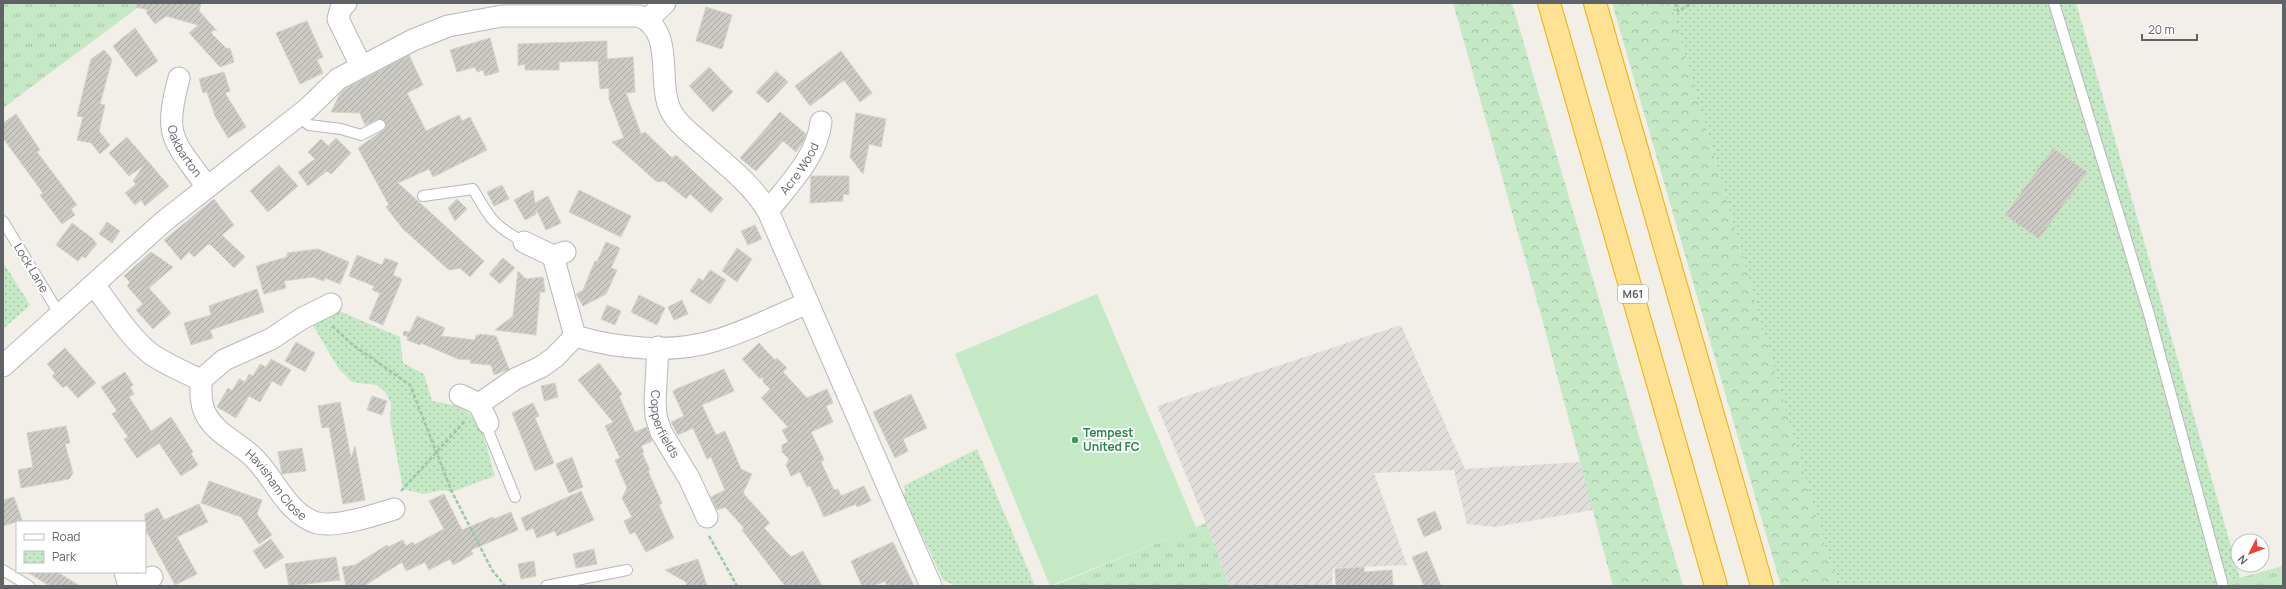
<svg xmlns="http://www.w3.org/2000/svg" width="2286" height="589" font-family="Manrope,sans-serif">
	<defs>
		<pattern id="industrial-furrows" width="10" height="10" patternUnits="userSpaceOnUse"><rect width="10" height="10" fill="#e0deda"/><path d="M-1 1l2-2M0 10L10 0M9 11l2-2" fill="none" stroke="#b9b8b5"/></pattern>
		<pattern id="grass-tufts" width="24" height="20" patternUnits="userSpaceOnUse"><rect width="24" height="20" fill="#c5e8c5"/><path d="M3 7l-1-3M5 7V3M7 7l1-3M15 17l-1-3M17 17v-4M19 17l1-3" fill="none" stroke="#a3c0a4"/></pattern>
		<pattern id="forest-crowns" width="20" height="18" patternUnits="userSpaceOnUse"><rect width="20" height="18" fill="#c5e8c5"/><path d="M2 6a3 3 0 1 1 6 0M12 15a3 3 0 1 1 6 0" fill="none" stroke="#a3c0a4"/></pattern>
		<pattern id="park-dots" width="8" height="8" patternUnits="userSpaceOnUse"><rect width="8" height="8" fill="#c5e8c5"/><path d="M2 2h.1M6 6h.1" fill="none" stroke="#a3c0a4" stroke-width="1.8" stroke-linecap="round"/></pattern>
		<pattern id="building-hatch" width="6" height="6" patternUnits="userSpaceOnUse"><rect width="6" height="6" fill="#cccac5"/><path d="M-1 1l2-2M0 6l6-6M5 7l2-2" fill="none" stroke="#a9a8a4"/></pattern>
	</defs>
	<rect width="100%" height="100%" fill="#f1efe8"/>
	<path fill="url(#industrial-furrows)" d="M1401,325L1465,469L1580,462L1593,510L1495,527L1467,524L1454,470L1374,473L1407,565L1333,568L1332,586H1229L1206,523L1157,406Z"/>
	<path fill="url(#grass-tufts)" d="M3,3H144L3,108Z
		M1206,523L1229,586H1053L1196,527Z
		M2283,566V586H2210Z"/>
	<path fill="url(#forest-crowns)" d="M1453,3H1512L1683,586H1613L1541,315Z
		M1612,3H1670C1727,197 1780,392 1837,586H1781Z"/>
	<path fill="url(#park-dots)" d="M1670,3H2076L2240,578L2210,586H1837C1780,392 1727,197 1670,3Z
		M3,262L30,305L3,329Z
		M339,311L400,337L403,363L424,374L432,401C442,403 454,404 462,409C484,419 488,455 495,476L452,492L442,490L424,494L403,489L390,420L391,403L386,393L377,385L352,382L339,369L312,324Z
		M977,449L1035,586H956L943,580L903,494L906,492L903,486Z"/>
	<path fill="#c5e8c5" d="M1097,294L1196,527L1050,586L955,354Z"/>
	<path fill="url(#building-hatch)" stroke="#d6d1c6" d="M137,3H201L199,11L217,31L214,30L211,33L227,49L230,48L234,62L220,67L189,33L198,25L166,16L155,24L146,12L148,10L136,7Z
		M706,7L732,15L722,49L696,41Z
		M307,21L323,57L317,60L323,73L300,84L276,33Z
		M135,28L158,61L136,77L113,46Z
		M490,38L499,72L485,76L483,70L477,72L475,67L457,72L450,50Z
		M607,41V59L633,57L635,92L626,93L641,134L645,132L672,158L676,155L723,199L711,213L690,194L686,199L664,181L657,182L612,142L624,138L609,99V88L600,89L598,61L559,62V70H525V64L518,66V44Z
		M104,50L112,59L100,104L105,105L99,131L110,145L100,154L91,143L77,140L83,117L77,116L91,59Z
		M841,51L872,93L860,102L844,80L810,106L795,86Z
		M409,55L423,85L407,93L426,131L459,115L462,121L470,117L487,150L433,177L429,169L398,183L484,261L470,277L460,268L449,270L403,229L386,207L389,205L358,148L385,129L386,122L380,119L365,125L360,113L331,112L340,94L345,89Z
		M709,67L733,92L713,112L689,86Z
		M776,71L788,82L768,103L756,92Z
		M224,72L230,91L225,93L246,127L228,138L215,116L207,92L203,93L199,79Z
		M780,112L806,134L803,142L796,152L783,141L756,171L740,158Z
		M856,113L886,119L881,147L869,144L863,174L850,157Z
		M16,114L40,150L37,152L77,205L71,209L75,215L62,224L40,195L43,193L3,138V123Z
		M127,137L169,186L145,206L141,200L135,205L125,193L136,184L133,181L144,165L129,176L109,153Z
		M336,138L351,153L331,174L327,171L308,186L298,172L315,159L308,152L321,139L328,146Z
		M2053,148L2087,172L2039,239L2005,215Z
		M279,165L298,186L268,212L250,191Z
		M811,176H849V195L843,194V201L810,203Z
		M502,185L509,199L494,206L487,192Z
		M533,190L535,203L548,196L561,223L546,230L536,209V214L525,220L514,200Z
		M579,190L631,216L621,237L569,212Z
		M214,199L234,225L222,235L245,257L234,268L211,245L208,244L194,257L189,252L181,260L164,240Z
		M457,199L467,209L455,221L448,208Z
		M107,222L120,231L112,243L99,234Z
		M72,223L92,238L97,244L85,258L82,256L78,261L56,245Z
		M755,225L762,239L748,245L741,231Z
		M606,242L620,248L611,268L617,270L606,294L583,306L576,294L583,290L595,261L597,262Z
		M737,248L752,259L737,282L722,271Z
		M318,249L349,262L340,284L325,278L324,281L313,277L284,281L286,288L264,294L256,266L287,257V253Z
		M151,252L173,267L149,288L171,313L153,329L136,310L143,304L127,286L130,282L124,276Z
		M357,255L382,265L385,258L398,263L393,275L402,279L383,325L369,319L380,293L372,290L374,286L349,276Z
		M503,258L515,268L500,284L489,274Z
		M710,270L726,280L710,304L690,291L699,278L703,281Z
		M518,271L526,279L543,277L545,292H540L536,335L495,330L513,316Z
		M257,289L264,312L210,330L213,338L191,345L184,323L211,315L209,306Z
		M639,295L665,308L657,325L631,312Z
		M682,300L688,314L674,320L668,307Z
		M607,305L621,311L615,325L601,319Z
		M417,316L445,328L441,336L475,340L476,335L479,336V334L496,336L509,369L494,375L491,365L470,363L471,360L458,359L421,343L420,345L407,340L408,337L403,335L404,331L410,332Z
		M296,342L315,353L305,372L285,361Z
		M759,343L775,360L777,358L787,368L783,372L807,398L827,389L833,403L826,406L833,422L811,432L824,460L821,462L834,490L838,489L841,496L864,486L871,501L857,507L856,504L824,517L810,486L807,487L800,472L791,476L786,465L789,459L782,452V445L788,442L782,430L788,427L761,398L770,389L763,382V377L760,379L742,359Z
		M65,348L96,383L78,398L66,385L63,388L52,376L55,373L47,364Z
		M271,359L291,370L281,386L272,381L260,402L249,396L236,418L217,407L228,388L232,391L239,379L245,382L249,374L253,376L260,364L266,367Z
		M599,363L622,394L619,396L635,432L647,427L652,441L641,446L644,452L642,453L650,470L648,471L662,503L659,505L674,538L646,552L635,532L630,534L624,521L632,517L622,498L627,488L615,460L620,458L605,426L613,422L578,380Z
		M724,369L734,391L702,405L716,435L725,431L741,469L752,474L743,493L770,523L764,528L791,557L803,551L822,586H785L742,530L744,528L725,507L717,510L711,497L725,490L711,457L707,459L693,428L678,435L671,422L684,416L673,392L674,390Z
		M125,372L133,385L130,387L134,394L129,397L151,431L171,417L193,452L191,454L198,465L181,476L159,443L137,458L124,439L128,437L112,414L117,411L101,387Z
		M555,383L558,397L544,401L541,386Z
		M911,394L927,428L903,439L908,451L895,458L873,412Z
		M372,396L387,401L382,415L367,410Z
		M340,402L351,458L355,446L365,500L343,504L329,427L322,428L318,406Z
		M533,403L539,416L535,418L554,463L535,471L512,413Z
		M66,426L70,443L65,444L73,473L69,479L21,488L18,470L33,467L27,433Z
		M302,448L306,471L282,474L278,452Z
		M572,457L583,487L569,493L556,464Z
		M209,481L262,500L257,514L272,535L259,544L241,517L201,503Z
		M581,491L594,520L557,536L555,531L537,538L533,528L526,531L521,518Z
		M444,494L462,530L493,517L494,519L511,512L518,530L471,550L473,554L453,565L450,559L429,570L425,562L406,571L402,562L364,586H346L342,567L355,565L387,545L388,547L403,540L406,546L413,542L414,545L444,529L429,501Z
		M14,497L22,520L3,526V500Z
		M199,504L208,522L177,537L197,574L175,585L145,529V514L158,508L164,520Z
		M1435,511L1442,529L1424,537L1417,519Z
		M271,539L284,557L265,569L253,551Z
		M893,542L914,586H887L885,581L874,586H862L851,561Z
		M594,549L597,564L576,568L573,554Z
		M1427,551L1441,586H1424L1412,557Z
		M336,557L340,580L289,586L285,564Z
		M698,559L707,586H687L686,582L665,570Z
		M534,561L536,576L521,579L518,564Z
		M1364,567V572L1392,570L1393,586H1336L1335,569Z
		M27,572H57L80,586H50Z"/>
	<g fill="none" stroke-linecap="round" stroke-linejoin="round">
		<g stroke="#b5b8bc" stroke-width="12">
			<path id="lane" d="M2054,3L2149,314L2223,586
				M298,116L309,125L341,129L361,135L380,125
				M423,196L473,189C491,220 493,225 524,242
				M3,221L60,315
				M488,423L489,433L515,497
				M3,570L29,586
				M546,586L627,570"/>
		</g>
		<g stroke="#b5b8bc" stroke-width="23">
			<g id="street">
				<path d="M346,3L341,8L338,19L361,66"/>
				<path d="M647,20L665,3"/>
				<path id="s1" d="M179,78C163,138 173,139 207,187"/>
				<path id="s2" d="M768,211C789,184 817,157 821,122"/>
				<path d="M524,242L553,256L565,252"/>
				<path d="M553,256L575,336"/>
				<path d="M94,285C112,308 128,336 151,354C167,365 184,372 201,380"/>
				<path id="s3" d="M331,304L301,319L271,339L224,360L201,380C201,391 200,402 205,413C215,433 236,441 252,456C275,477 285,513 317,523C336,528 375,515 394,509"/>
				<path id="s4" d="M658,347L655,401L656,416L661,432L689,478L707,517"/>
				<path d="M3,366L163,222L307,109L338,79L413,40L448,26L502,16H639C677,32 655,84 672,113C678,124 690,133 699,141C724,163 751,183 768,211L931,586"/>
				<path d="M460,395L479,404L488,423"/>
				<path d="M479,404L515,379L541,367L555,357L575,336C618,349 674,354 717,340C748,331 778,315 808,303"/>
				<path d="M125,572L129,586"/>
				<path d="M137,586L152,577"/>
			</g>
		</g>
		<g stroke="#f9ab00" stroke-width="24">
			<path id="highway" d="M1549,3L1716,586
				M1595,3L1762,586"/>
		</g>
		<path stroke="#9cc7a9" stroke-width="2.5" stroke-dasharray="4 2" stroke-linecap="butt" d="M1675,3L1678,11L1693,3
			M332,326L353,345L410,385L452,492L492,570L505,586
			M401,491L465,421
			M709,536L737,586"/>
		<use href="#lane" stroke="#fff" stroke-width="10"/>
		<use href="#street" stroke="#fff" stroke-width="21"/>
		<use href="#highway" stroke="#fde293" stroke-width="22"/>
	</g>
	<circle fill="#2e9e5b" stroke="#fff" stroke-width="1.5" cx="1075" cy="440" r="4"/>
	<g text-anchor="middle" stroke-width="4" stroke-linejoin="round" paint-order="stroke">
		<rect fill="#fff" stroke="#8f9295" stroke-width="1" x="1618" y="285" width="30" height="18" rx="3"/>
		<g font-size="11" font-weight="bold" fill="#5f6368">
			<text x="1633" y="298">M61</text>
		</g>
		<g font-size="12" fill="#5f6368" stroke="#fff">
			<text dy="4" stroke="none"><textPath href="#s1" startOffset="77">Oakbarton</textPath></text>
			<text dy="4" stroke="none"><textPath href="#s2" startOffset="53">Acre Wood</textPath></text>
			<text transform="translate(31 268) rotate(59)" y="4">Lock Lane</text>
			<text dy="4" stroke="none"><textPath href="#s4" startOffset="79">Copperfields</textPath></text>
			<text dy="4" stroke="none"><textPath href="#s3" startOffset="287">Havisham Close</textPath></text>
		</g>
		<g font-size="12" font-weight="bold" fill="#27864d" stroke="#fff" text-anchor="start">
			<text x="1083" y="437">Tempest<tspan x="1083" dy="14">United FC</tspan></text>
		</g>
	</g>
	<rect width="2286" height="589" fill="none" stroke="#5f6368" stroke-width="8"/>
	<rect x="16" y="521" width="130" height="52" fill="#ffffff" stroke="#bfc1c3"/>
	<rect x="24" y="534" width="20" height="6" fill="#ffffff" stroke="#bfc1c3"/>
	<text x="52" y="541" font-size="12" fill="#5f6368">Road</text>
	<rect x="24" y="551" width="20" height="12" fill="url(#park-dots)" stroke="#bfc1c3"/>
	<text x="52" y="561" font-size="12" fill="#5f6368">Park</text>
	<g transform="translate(2250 553) rotate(228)"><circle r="19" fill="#ffffff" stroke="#bfc1c3"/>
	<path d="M0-3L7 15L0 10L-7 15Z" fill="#ea4335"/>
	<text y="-6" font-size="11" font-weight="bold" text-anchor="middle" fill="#5f6368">N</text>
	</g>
	<path d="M2142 34v6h55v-6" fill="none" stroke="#5f6368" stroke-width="2"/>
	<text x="2148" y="34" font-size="12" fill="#5f6368" stroke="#ffffff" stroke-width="3" paint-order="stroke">20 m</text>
</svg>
